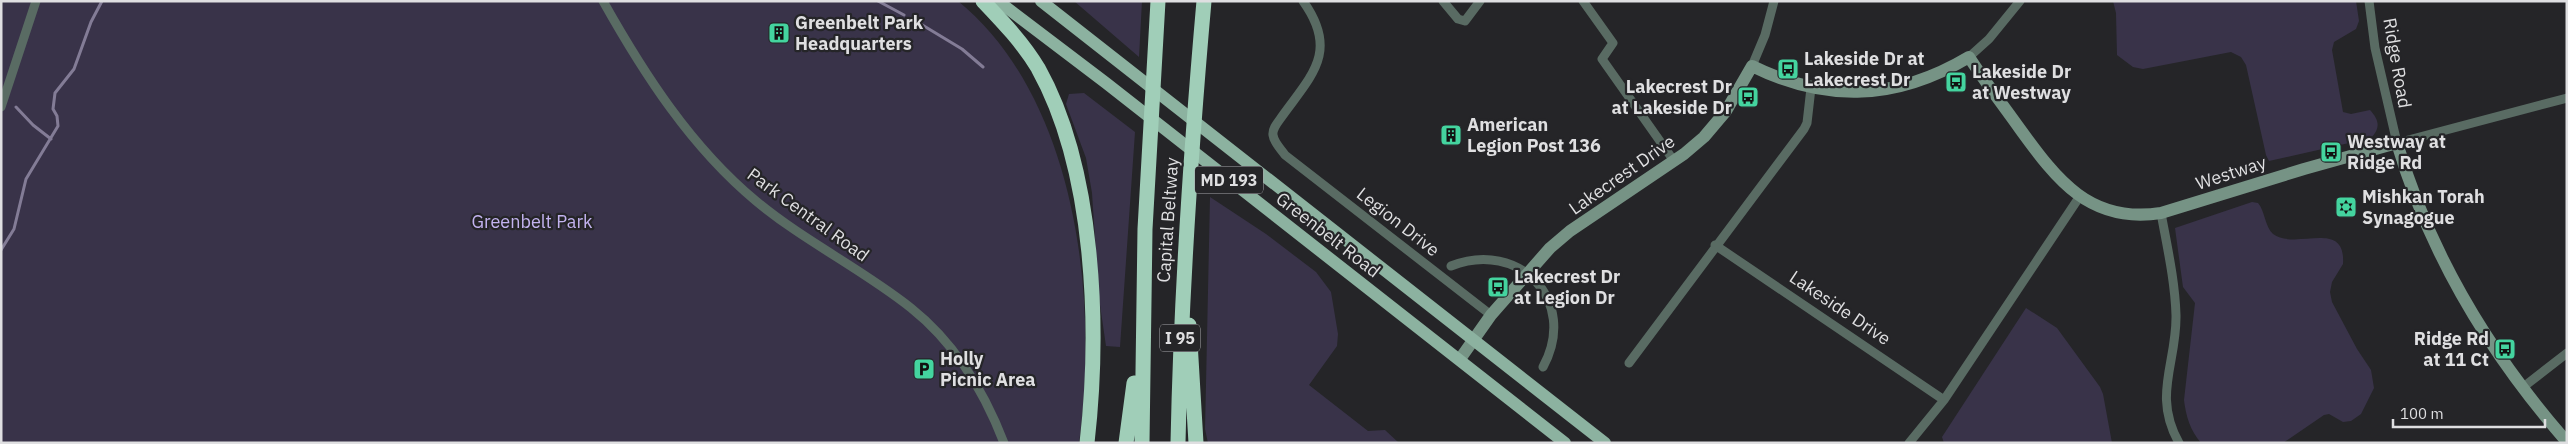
<svg xmlns="http://www.w3.org/2000/svg" width="2568" height="444" font-family="'IBM Plex Sans',sans-serif">
	<rect width="100%" height="100%" fill="#252528"/>
	<path fill="#393349" d="M1,1H958C1077,98 1099,300 1079,443H1Z
		M1074,1H1142L1139,57Z
		M2113,1H2356L2359,21L2356,29L2334,42L2332,50L2343,112L2351,114L2370,110C2379,120 2381,128 2371,138L2269,161L2266,155L2246,65L2241,57L2231,52L2143,69L2133,67L2117,55L2116,13Z
		M1084,93L1135,132L1120,347L1106,346L1099,298L1092,193L1086,158L1066,104L1069,94Z
		M1210,197L1266,234L1316,272L1331,292L1338,334L1337,346L1309,385L1368,431L1385,430L1399,443H1208L1205,429L1206,385Z
		M2252,202L2258,203C2265,211 2265,227 2273,234C2296,251 2346,218 2343,264L2332,282L2330,292L2332,302L2357,349L2371,370L2374,388L2361,414L2351,421L2343,422L2329,414L2324,415L2283,443H2201C2190,430 2186,416 2184,400L2195,303L2183,287L2175,228Z
		M2026,308L2057,328L2100,387L2103,394L2112,443H1944L1942,437Z"/>
	<g fill="none" stroke-linecap="round" stroke-linejoin="round">
		<path stroke="#837c96" stroke-width="3" d="M878,1L904,15
			M919,23L962,49L983,67
			M16,107L33,125L51,139
			M1,250L14,229L26,179L58,126L57,116L53,109L55,93L74,69L91,22L102,1"/>
		<path stroke="#596b63" stroke-width="9" d="M603,1C644,74 691,147 756,201C804,241 862,269 911,308C955,343 984,391 1004,443
			M1303,1C1339,51 1312,75 1283,115C1279,121 1272,128 1273,135C1274,143 1281,149 1285,155L1491,315
			M1443,1L1458,19L1465,21L1480,1
			M1583,1L1613,43L1602,59L1674,161
			M2369,1L2375,48L2397,143L2567,98
			M1969,57L1989,39L2020,1
			M1752,66L1765,35L1774,1
			M1,107L36,1
			M2161,213C2167,246 2175,281 2176,315C2177,363 2152,395 2179,443
			M1715,245L1944,400
			M1451,266C1519,239 1579,301 1543,367
			M1629,363L1804,129L1807,123L1811,88
			M2522,388L2567,353
			M1909,443L1944,400L2080,196"/>
		<path stroke="#769385" stroke-width="12" d="M1460,359L1491,315L1550,248L1570,231L1684,154L1704,137L1726,111L1752,66C1827,103 1897,100 1969,57C1985,82 2003,105 2020,129C2057,180 2090,224 2161,213L2304,169L2397,143C2430,255 2490,354 2567,442"/>
		<path stroke="#8cb2a0" stroke-width="12" d="M998,1L1106,83L1565,443
			M1041,1L1605,443"/>
		<path stroke="#a0ceb8" stroke-width="15" d="M983,1C1003,22 1023,43 1038,68C1095,170 1100,329 1087,443
			M1189,325L1196,443
			M1126,443L1134,383
			M1142,443L1145,229L1158,1
			M1178,443C1181,295 1191,148 1204,1"/>
	</g>
	<defs>
		<g id="building-square" transform="scale(1.125)"><rect x="-9" y="-9" width="18" height="18" rx="4" fill="#44d49f" stroke="#252528"/><path d="M-4-6H4V6H1V3H-1V6H-4ZM-2.5-4.3h1.7v1.8h-1.7ZM.8-4.3h1.7v1.8H.8ZM-2.5-1h1.7V.8h-1.7ZM.8-1h1.7V.8H.8Z" fill="#111"/></g>
		<g id="bus-square" transform="scale(1.125)"><rect x="-9" y="-9" width="18" height="18" rx="4" fill="#44d49f" stroke="#252528"/><path d="M-5-6H5V4H4V6H2V4H-2V6H-4V4H-5ZM-3.5-4V0h7V-4ZM-3.5 1.2v1.5H-2V1.2ZM2 1.2v1.5H3.5V1.2Z" fill="#111"/></g>
		<g id="synagogue-square" transform="scale(1.125)"><rect x="-9" y="-9" width="18" height="18" rx="4" fill="#44d49f" stroke="#252528"/><path d="M0-6.5L5.6 3.2H-5.6ZM0 6.5L5.6-3.2H-5.6Z" fill="#111"/></g>
		<g id="parking-square" transform="scale(1.125)"><rect x="-9" y="-9" width="18" height="18" rx="4" fill="#44d49f" stroke="#252528"/><path d="M-3.5-5.5H1a3.5 3.5 0 0 1 0 7H-1V5.5H-3.5ZM-1-3.4V-.6H.8a1.4 1.4 0 0 0 0-2.8Z" fill="#111"/></g>
	</defs>
	<g fill-rule="evenodd">
		<use href="#building-square" x="779" y="33"/>
		<use href="#bus-square" x="1788" y="69"/>
		<use href="#bus-square" x="1956" y="82"/>
		<use href="#bus-square" x="1748" y="97"/>
		<use href="#building-square" x="1451" y="135"/>
		<use href="#bus-square" x="2331" y="152"/>
		<use href="#synagogue-square" x="2346" y="207"/>
		<use href="#bus-square" x="1498" y="287"/>
		<use href="#bus-square" x="2505" y="349"/>
		<use href="#parking-square" x="924" y="369"/>
	</g>
	<g text-anchor="middle" stroke-width="4.5" stroke-linejoin="round" paint-order="stroke">
		<g fill="#252528" stroke="#a7a7aa" stroke-width="1">
			<rect x="1195" y="166.5" width="68" height="27" rx="4"/>
			<rect x="1160" y="324.5" width="40" height="27" rx="4"/>
		</g>
		<g font-size="16" font-weight="bold" fill="#dfdfe1">
			<text x="1229" y="186">MD 193</text>
			<text x="1180" y="344">I 95</text>
		</g>
		<g font-size="18" font-weight="bold" fill="#dfdfe1" stroke="#252528" text-anchor="start">
			<text x="795" y="29">Greenbelt Park<tspan x="795" dy="21">Headquarters</tspan></text>
			<text x="1804" y="65">Lakeside Dr at<tspan x="1804" dy="21">Lakecrest Dr</tspan></text>
			<text x="1972" y="78">Lakeside Dr<tspan x="1972" dy="21">at Westway</tspan></text>
			<text x="1732" y="93" text-anchor="end">Lakecrest Dr<tspan x="1732" dy="21">at Lakeside Dr</tspan></text>
			<text x="1467" y="131">American<tspan x="1467" dy="21">Legion Post 136</tspan></text>
			<text x="2347" y="148">Westway at<tspan x="2347" dy="21">Ridge Rd</tspan></text>
			<text x="2362" y="203">Mishkan Torah<tspan x="2362" dy="21">Synagogue</tspan></text>
			<text x="1514" y="283">Lakecrest Dr<tspan x="1514" dy="21">at Legion Dr</tspan></text>
			<text x="2489" y="345" text-anchor="end">Ridge Rd<tspan x="2489" dy="21">at 11 Ct</tspan></text>
			<text x="940" y="365">Holly<tspan x="940" dy="21">Picnic Area</tspan></text>
		</g>
		<g font-size="18" fill="#dfdfe1" stroke="#252528">
			<text transform="translate(2397 63) rotate(80)" y="6">Ridge Road</text>
			<text transform="translate(2231 173) rotate(-18)" y="6">Westway</text>
			<text transform="translate(1622 175) rotate(-35)" y="6">Lakecrest Drive</text>
			<text transform="translate(808 215) rotate(36)" y="6">Park Central Road</text>
			<text transform="translate(1168 220) rotate(-86)" y="6">Capital Beltway</text>
			<text transform="translate(1398 222) rotate(38)" y="6">Legion Drive</text>
			<text transform="translate(1328 235) rotate(38)" y="6">Greenbelt Road</text>
			<text transform="translate(1840 308) rotate(34)" y="6">Lakeside Drive</text>
		</g>
		<g font-size="18" fill="#c3b3f0" stroke="#252528">
			<text x="532" y="228">Greenbelt Park</text>
		</g>
	</g>
	<rect width="2568" height="444" fill="none" stroke="#dfdfe1" stroke-width="5"/>
	<path d="M2393 419v8h152v-8" fill="none" stroke="#dfdfe1" stroke-width="2.5"/>
	<text x="2400" y="419" font-size="15" fill="#dfdfe1" stroke="#252528" stroke-width="4" paint-order="stroke">100 m</text>
</svg>
